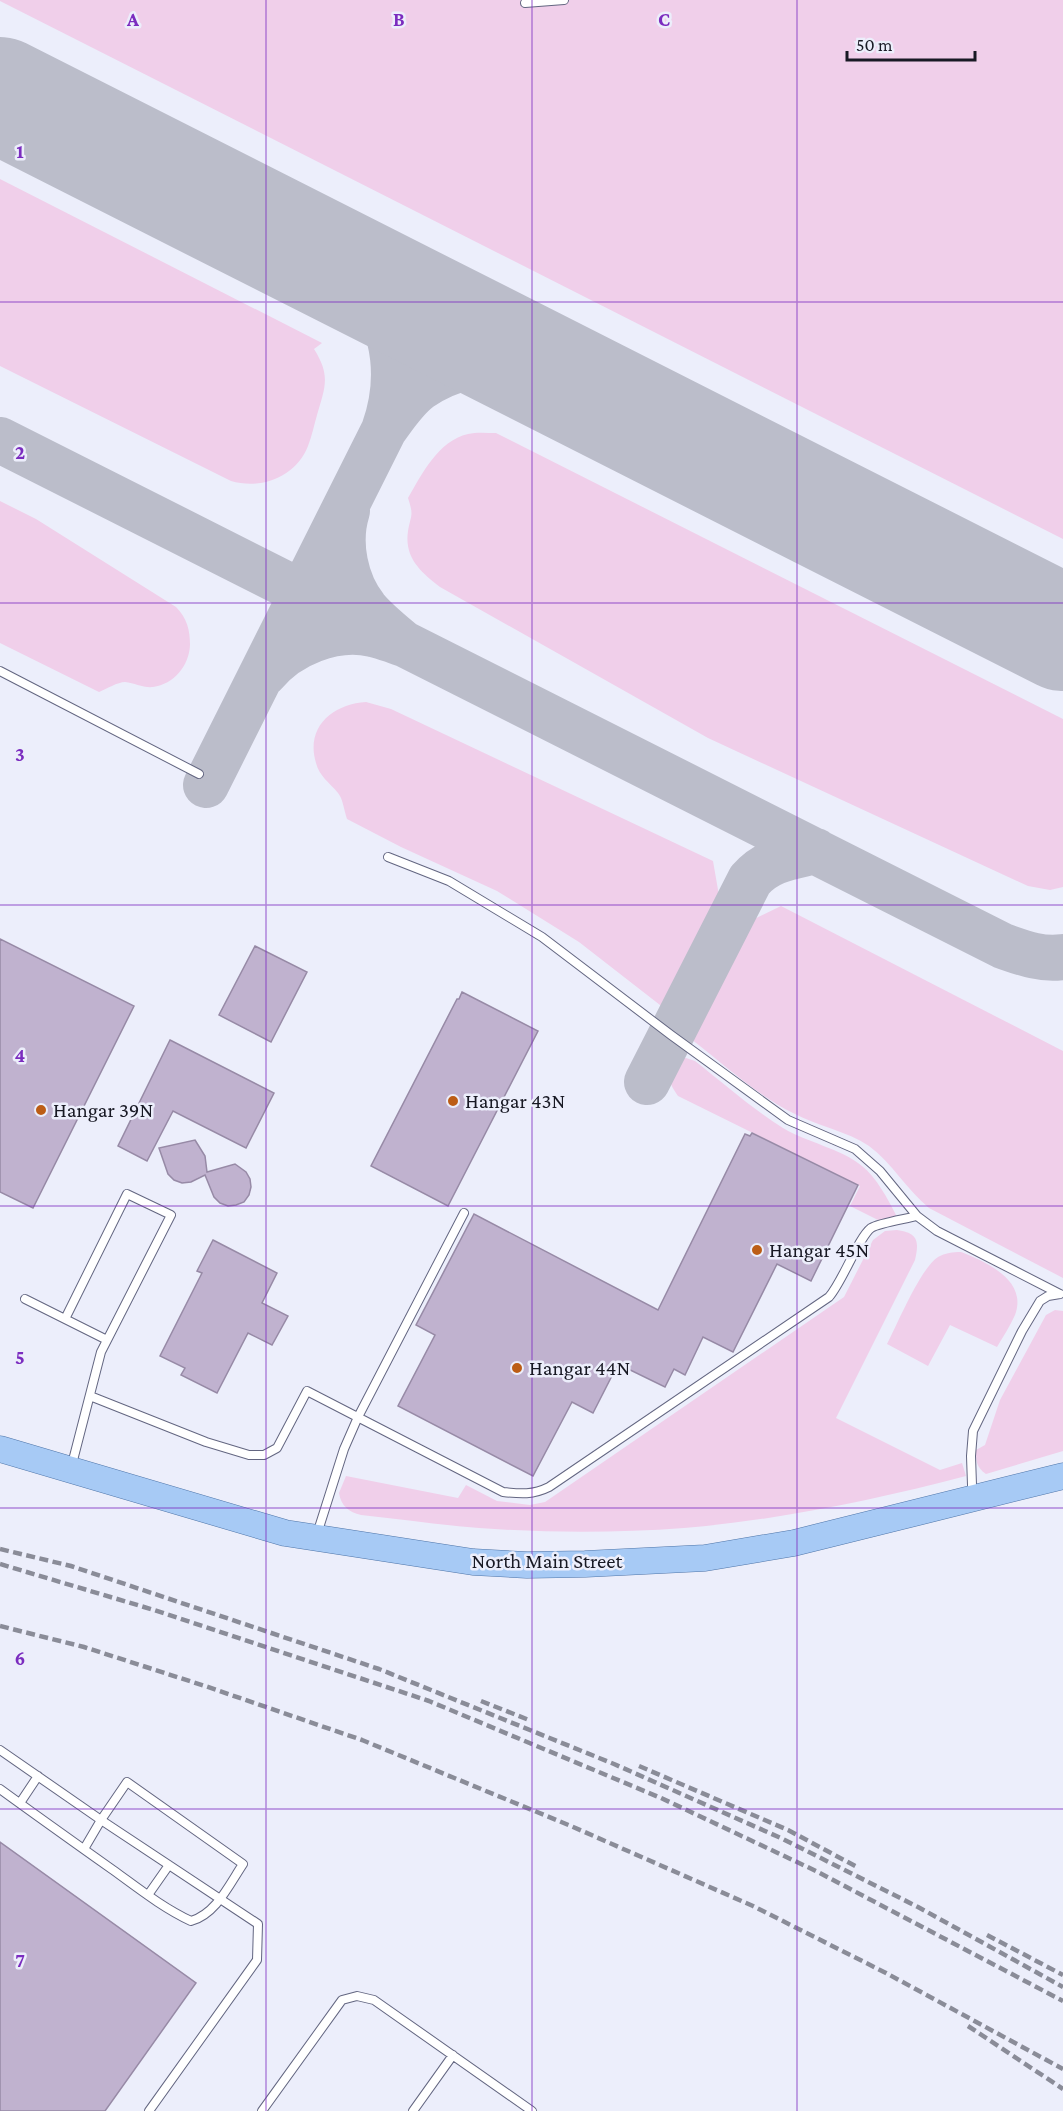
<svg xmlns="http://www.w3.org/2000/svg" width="1063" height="2111" font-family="'Crimson Pro',serif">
	<rect width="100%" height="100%" fill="#eceefb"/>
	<path fill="#f0cfea" d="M0,0H1063V539L0,1Z
		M0,179L322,343L314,349C331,376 325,387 317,415C314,425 312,436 308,446C296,477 261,490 231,481L0,366Z
		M496,433L1063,719V887L1050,890L1028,886L708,738L440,587C421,572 404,558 408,531C411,514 414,516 408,498C422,474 438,441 468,434C476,432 487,433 496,433Z
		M0,501L36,519L176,607C187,618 190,630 190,645C189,666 174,684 153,687C143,688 135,683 125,682C118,682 106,689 99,692L0,643Z
		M366,702L391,709L713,861L721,907L669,1012L579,942L497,891L401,847L347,819C344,810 343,799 338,793C330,783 319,776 316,763C305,727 333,704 366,702Z
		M781,906L1063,1051V1278L929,1208C907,1190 892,1163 869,1146C847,1131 817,1126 793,1113C755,1094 720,1061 686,1035L742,925Z
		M686,1058L695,1061C723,1083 754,1110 783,1128C808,1143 840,1148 862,1166C876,1177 888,1199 896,1215L895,1218L880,1221L850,1206L860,1186L678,1096C669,1083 664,1072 676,1059Z
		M897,1230C919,1233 919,1242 915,1260L836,1418L940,1470L962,1463L966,1476C874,1500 779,1520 684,1528C617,1533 547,1533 479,1528C440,1525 401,1519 361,1515C349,1512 341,1506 339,1493L346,1476L458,1498L466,1485L497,1501L530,1505L545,1502L844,1297L873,1240L885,1231Z
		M961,1252C986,1262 1028,1280 1015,1315C1010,1326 1003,1337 997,1347L950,1325L928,1366L887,1344C898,1323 920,1269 938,1257C945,1253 953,1252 961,1252Z
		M1055,1310L1063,1311V1451L986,1474C976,1467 976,1461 976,1450L985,1445L1000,1400L1046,1315Z"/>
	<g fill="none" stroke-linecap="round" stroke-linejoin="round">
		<path stroke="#bbbdca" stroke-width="46" d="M384,430C395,415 405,399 420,388C450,367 489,359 525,364C531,365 538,366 543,368C550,371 556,376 563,380
			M0,440L1003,946C1023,953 1041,960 1063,957
			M264,674C288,644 335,625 373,634C384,636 394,641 404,644C391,633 377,622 366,609C345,583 337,543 347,511
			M206,785L384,430C401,382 397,331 366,290C360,282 351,272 343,267C334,261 323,258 314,253
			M647,1082L750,880C768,859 791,857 816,851"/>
		<path stroke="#bbbdca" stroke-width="116" d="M0,95L1063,633"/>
	</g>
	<path fill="#c0b2cf" stroke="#978aa6" stroke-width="1.5" d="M0,939L134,1006L33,1208L0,1192Z
		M255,946L307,972L271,1042L219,1015Z
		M462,992L538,1031L448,1206L371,1166L457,999H459Z
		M170,1040L274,1093L246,1148L173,1111L147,1161L118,1146Z
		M752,1133L858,1185L811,1281L777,1264L733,1352L703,1337L685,1375L674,1369L665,1387L618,1364L593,1413L572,1402L533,1476L398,1406L435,1335L416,1325L474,1214L658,1310L745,1134L750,1136Z
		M195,1140L205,1156L207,1172L235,1164L246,1172L250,1179L251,1187L249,1195L244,1202L236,1205L228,1206L220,1203L214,1197L205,1175L191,1182L182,1183L174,1180L168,1174L159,1148Z
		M213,1240L277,1273L262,1303L288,1316L272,1345L248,1333L217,1393L181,1375L185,1368L160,1356L202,1273L197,1271Z
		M0,1842L196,1983L105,2111H0Z"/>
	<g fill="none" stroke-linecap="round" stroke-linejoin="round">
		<g stroke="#636681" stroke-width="10">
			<path id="service" d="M525,3L564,0
				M0,671L199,774
				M388,857L449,881L542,937L671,1035L788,1120L855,1149L880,1171L917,1216L937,1231L1060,1294
				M25,1299L107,1340
				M65,1319L127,1194L171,1215L101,1352L71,1468
				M90,1396L206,1442L249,1455H264L277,1448L307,1391L503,1492C521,1494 533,1495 549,1487L829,1297C843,1281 858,1238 871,1228C879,1223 906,1219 917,1216
				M976,1495L972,1485L971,1456L973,1431L1022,1331L1040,1301L1048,1296L1060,1294
				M317,1534L344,1449L358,1417L464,1213
				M0,1750L101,1820L258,1924L257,1960L149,2111
				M0,1789C37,1816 75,1843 113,1870C138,1888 163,1908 191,1921C216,1914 229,1885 243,1864L127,1782L101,1820L84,1849
				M20,1803L38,1776
				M148,1895L169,1865
				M262,2111L342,2000L357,1996L374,2000L532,2111
				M413,2111L453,2055"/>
		</g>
		<g stroke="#4f75a8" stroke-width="27">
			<path id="primary" d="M0,1449L285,1533L473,1562L527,1565L585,1564L705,1558L794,1543L1063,1476"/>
		</g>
		<use href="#service" stroke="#fff" stroke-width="8"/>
		<use href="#primary" stroke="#a7caf5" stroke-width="26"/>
		<path stroke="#8a8c98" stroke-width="4.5" stroke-dasharray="9 4.5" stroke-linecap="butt" d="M0,1549L71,1566L379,1669L614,1764L783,1839L918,1907L1063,1987
			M0,1564L154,1610L429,1701L661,1798L816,1871L1063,2001
			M0,1626L84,1647L205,1686L362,1740L571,1826L753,1906L886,1973L1063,2069
			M481,1701L529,1720
			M639,1766L788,1830L857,1867
			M987,1935L1063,1975
			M968,2026L1063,2089"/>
	</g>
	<path fill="none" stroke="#7b2cbf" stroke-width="1.5" stroke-opacity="0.55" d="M266,0V2111M532,0V2111M797,0V2111M0,302H1063M0,603H1063M0,905H1063M0,1206H1063M0,1508H1063M0,1809H1063"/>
	<g fill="#bc5d16" stroke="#eceefb" stroke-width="2">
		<circle cx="453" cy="1101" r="6"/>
		<circle cx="41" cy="1110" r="6"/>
		<circle cx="757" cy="1250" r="6"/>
		<circle cx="517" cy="1368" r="6"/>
	</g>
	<g text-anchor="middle" stroke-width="5" stroke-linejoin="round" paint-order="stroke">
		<g font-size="21" fill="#181924" stroke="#eceefb" text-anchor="start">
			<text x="465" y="1108">Hangar 43N</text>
			<text x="53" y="1117">Hangar 39N</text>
			<text x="769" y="1257">Hangar 45N</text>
			<text x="529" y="1375">Hangar 44N</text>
		</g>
		<g font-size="21" fill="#181924" stroke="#eceefb">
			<text x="547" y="1568">North Main Street</text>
		</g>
	</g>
	<g font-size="20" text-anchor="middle" font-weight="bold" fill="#7b2cbf" stroke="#eceefb" stroke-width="5" stroke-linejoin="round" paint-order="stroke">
		<text x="133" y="26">A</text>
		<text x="399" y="26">B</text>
		<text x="664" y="26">C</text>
		<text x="20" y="158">1</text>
		<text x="20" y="459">2</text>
		<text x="20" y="761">3</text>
		<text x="20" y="1062">4</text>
		<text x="20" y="1364">5</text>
		<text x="20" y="1665">6</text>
		<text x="20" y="1967">7</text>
	</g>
	<path d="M847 51v9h128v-9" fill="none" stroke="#181924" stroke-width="3"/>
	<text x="856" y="51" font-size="18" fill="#181924" stroke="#eceefb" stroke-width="4.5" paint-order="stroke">50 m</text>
</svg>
